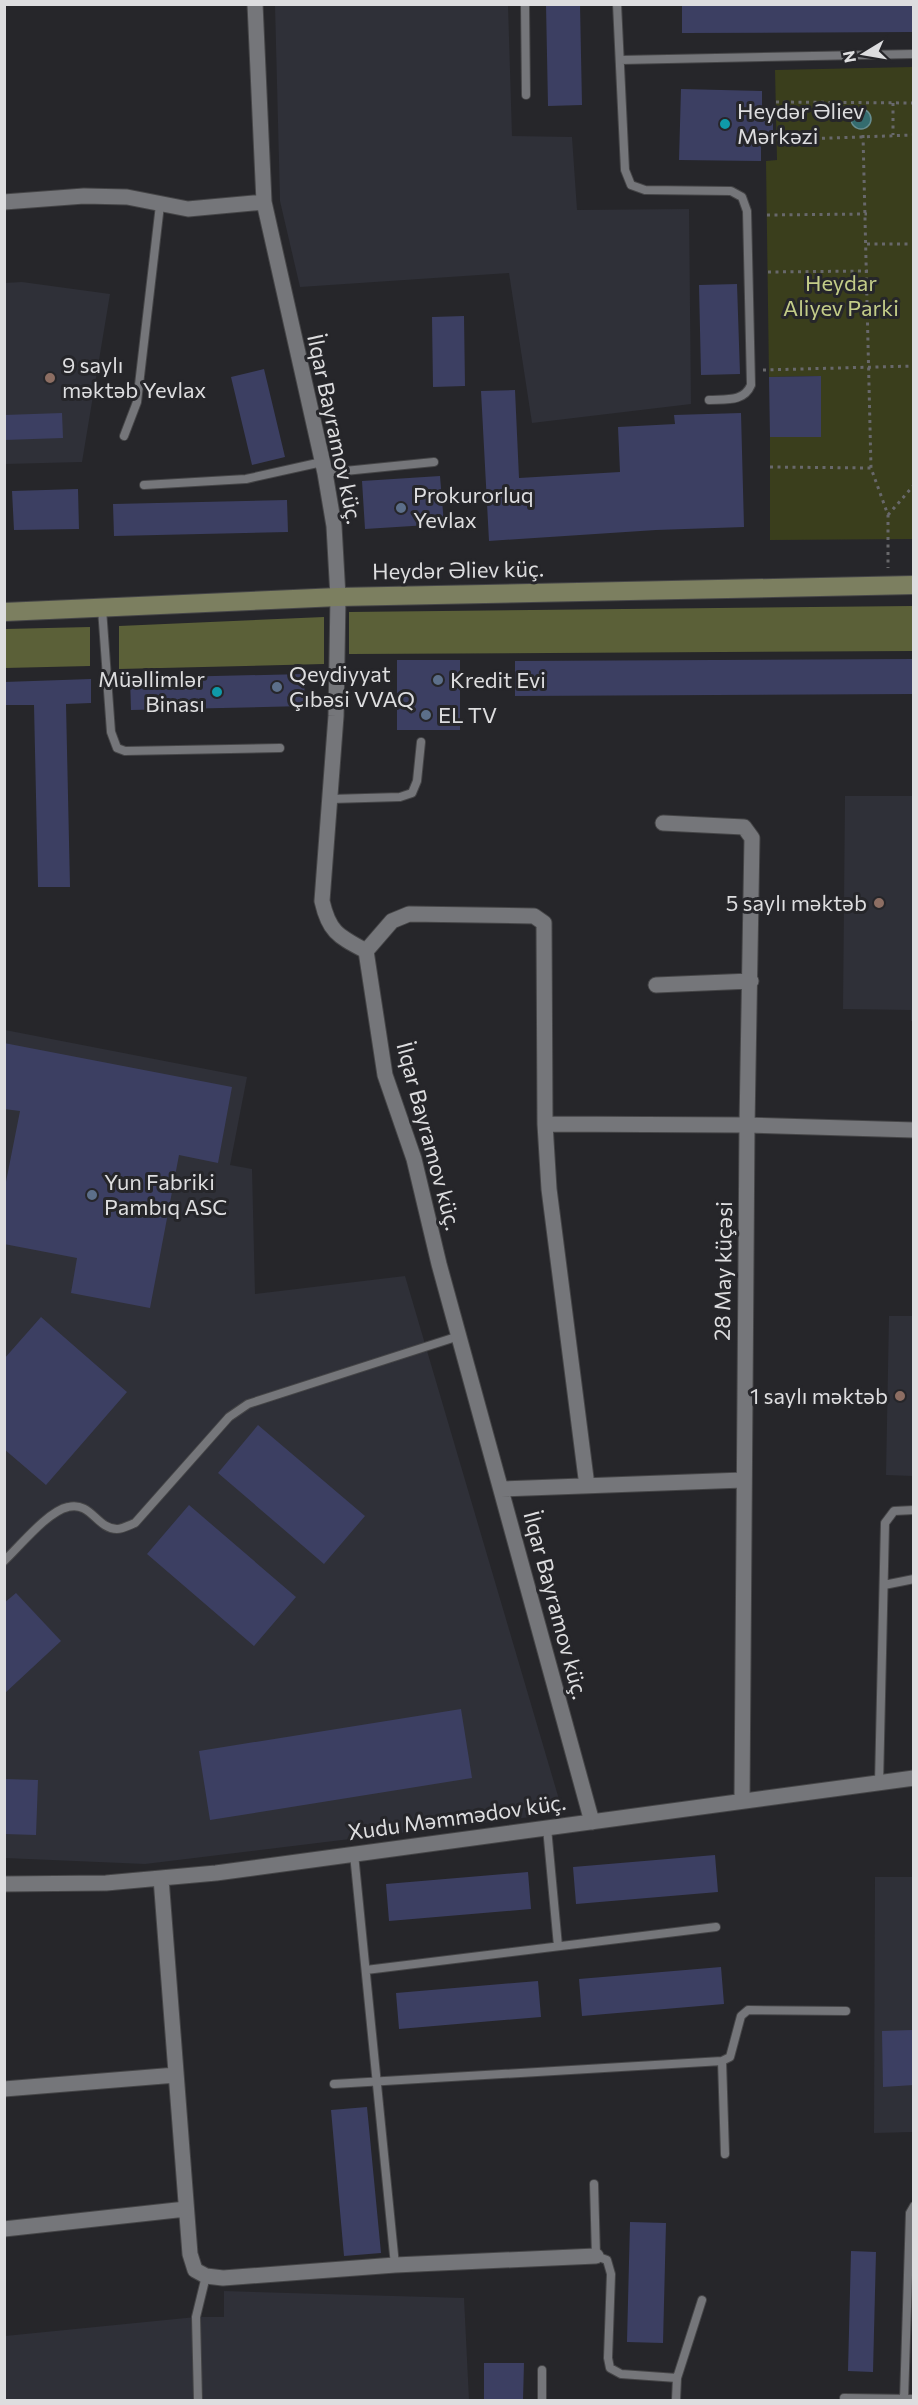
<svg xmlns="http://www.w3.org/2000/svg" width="918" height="2405" font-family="Commissioner,sans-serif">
	<rect width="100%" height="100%" fill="#26262a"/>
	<path fill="#2f3038" d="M275,5H508L512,136L572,137L577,210L689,209L691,404L532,423L509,273L300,287L280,201Z
		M22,282L110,294L82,462L5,464L4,283Z
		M845,796H913V1021H911V1010L843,1009Z
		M5,1030L247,1077L230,1165L252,1169L255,1294L405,1276L563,1813L145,1864L5,1858Z
		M889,1316H913V1476L886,1475Z
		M875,1877H913V2132L874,2133Z
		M224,2291L464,2298L469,2400H5V2336L196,2317H224Z"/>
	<path fill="#3a3e1c" d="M913,67V539L770,540V437L821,436V376L769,377L766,161L777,160L775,70Z"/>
	<path fill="#5b6038" d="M913,606V651L349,654V612Z
		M324,617V664L119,669V626Z
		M90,627V666L5,668V629Z"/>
	<path fill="#346c6f" stroke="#678e91" stroke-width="1.5" d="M851 119a10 10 0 1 1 20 0a10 10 0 1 1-20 0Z"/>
	<path fill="#3c3f62" d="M546,4H580L582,105L548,106Z
		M682,4H914V32L682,33Z
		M681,89L762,91V108H773V144H761V161L679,160Z
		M737,284L740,374L701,375L699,285Z
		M464,316L465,386L433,387L432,317Z
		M264,369L285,457L252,465L231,377Z
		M821,376V437H770L769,377Z
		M515,390L519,478L620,472L618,427L675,424L674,415L741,413L744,527L656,530L489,541L481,391Z
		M62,413L63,438L4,440V415Z
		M440,476L444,524L365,529L362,481Z
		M78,489L79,529L14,530L12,491Z
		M287,500L288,532L114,536L113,504Z
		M914,659V694L515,696V661Z
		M397,660H460V730H397Z
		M304,674L305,706L131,710L130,678Z
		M91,679V703L66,704L70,887H38L34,705H4V682Z
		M4,1043L232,1087L218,1163L179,1155L150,1308L71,1293L77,1258L4,1244V1192L20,1111L4,1109Z
		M41,1317L127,1392L46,1485L4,1449V1359Z
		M258,1425L365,1516L324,1564L218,1473Z
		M189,1505L296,1597L254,1646L147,1554Z
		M16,1593L61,1641L4,1694V1603Z
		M461,1709L472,1778L210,1820L199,1751Z
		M4,1779L38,1780L36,1835L4,1834Z
		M715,1855L718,1892L576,1904L573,1867Z
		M528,1872L531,1909L389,1921L386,1884Z
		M721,1967L724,2004L582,2016L579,1979Z
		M538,1981L541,2017L399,2029L396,1993Z
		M912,2030L914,2085L883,2087L882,2031Z
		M367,2107L381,2253L344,2256L331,2110Z
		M630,2222L666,2223L663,2343L627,2342Z
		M851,2251L876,2252L873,2372L848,2371Z
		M484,2363H524L523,2400H484Z"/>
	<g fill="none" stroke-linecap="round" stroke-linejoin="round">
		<g stroke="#454547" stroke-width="10">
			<path id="lane" d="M525,4L526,95
				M617,4L625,170L631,185L645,190L731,191L742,197L747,211L751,385C744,402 726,399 709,400
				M620,60L914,54
				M124,436L137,402L160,205
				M325,473L434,462
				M144,485L246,479L322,462
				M102,609L111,732L117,748L125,751L280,748
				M331,799L400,797L412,793L417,781L421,742
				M4,1561C20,1546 48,1511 68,1507C91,1501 97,1529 117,1529C122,1529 130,1525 135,1523L229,1417L248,1404L459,1336
				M884,1585L914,1579
				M879,1783L885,1523L894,1511L914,1510
				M547,1828L558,1946
				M354,1854L395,2265
				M366,1970L716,1927
				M722,2061L725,2154
				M334,2084L722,2061L730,2057L741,2016L748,2010L846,2011
				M594,2184L596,2256L607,2260L611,2274L608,2358L610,2368L621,2374L677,2378
				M844,2398L914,2399
				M198,2400L196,2317L206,2276
				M542,2400V2370
				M676,2400L677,2378L702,2300
				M904,2400L910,2213L914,2206"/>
		</g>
		<g stroke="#454547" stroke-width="17">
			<path id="street" d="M255,4L264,202L325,473L334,526L338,597L336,716L322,901C329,932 338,936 366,951L385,1075L414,1159L439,1264L592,1822
				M4,202L84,196L127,197L188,209L264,202
				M663,823L744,827L752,838L747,1125L742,1800
				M366,951L392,921L409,914L534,916L544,923L545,1124L549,1189L587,1486
				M656,985L751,981
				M545,1124L747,1125L914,1130
				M501,1489L743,1480
				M161,1878L190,2254L195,2270L206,2276L223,2278L395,2265L596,2256
				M4,1884L106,1883L216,1873L914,1778
				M4,2089L176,2075
				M4,2229L186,2209"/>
		</g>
		<g stroke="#454547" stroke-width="20">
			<path id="secondary" d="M4,612L338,597L914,585"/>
		</g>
		<path stroke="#68686b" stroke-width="3" stroke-dasharray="3 4.5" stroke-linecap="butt" d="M776,102L914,103
			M893,103V135
			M863,135L871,468L888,515V568
			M777,140L914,135
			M767,215L867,214
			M867,244H914
			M768,272L868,271
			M763,370L914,366
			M770,467L871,468
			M888,515L914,485"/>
		<use href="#lane" stroke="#75767a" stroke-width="8"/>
		<use href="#street" stroke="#75767a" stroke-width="15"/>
		<use href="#secondary" stroke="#7c7f60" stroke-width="18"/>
	</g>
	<g fill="#0f9aa8" stroke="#26262a" stroke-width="2">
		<circle cx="725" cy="124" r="6"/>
		<circle cx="217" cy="692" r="6"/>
	</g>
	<g fill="#8d6e63" stroke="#26262a" stroke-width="2">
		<circle cx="50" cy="378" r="6"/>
		<circle cx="879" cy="903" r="6"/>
		<circle cx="900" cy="1396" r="6"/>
	</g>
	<g fill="#5c6f8a" stroke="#26262a" stroke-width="2">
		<circle cx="401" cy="508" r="6"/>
		<circle cx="438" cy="680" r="6"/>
		<circle cx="277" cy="687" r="6"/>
		<circle cx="426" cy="715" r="6"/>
		<circle cx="92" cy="1195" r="6"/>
	</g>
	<g text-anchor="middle" stroke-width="6" stroke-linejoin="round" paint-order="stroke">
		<g font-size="22" fill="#dddddf" stroke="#26262a" text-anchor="start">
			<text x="737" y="119">Heydər Əliev<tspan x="737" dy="25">Mərkəzi</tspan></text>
			<text x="62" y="373">9 saylı<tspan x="62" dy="25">məktəb Yevlax</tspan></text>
			<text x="413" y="503">Prokurorluq<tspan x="413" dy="25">Yevlax</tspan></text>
			<text x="289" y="682">Qeydiyyat<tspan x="289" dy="25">Çıbəsi VVAQ</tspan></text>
			<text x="205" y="687" text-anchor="end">Müəllimlər<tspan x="205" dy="25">Binası</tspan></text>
			<text x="450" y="688">Kredit Evi</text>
			<text x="438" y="723">EL TV</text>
			<text x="867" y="911" text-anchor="end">5 saylı məktəb</text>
			<text x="104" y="1190">Yun Fabriki<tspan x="104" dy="25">Pambıq ASC</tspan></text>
			<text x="888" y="1404" text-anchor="end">1 saylı məktəb</text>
		</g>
		<g font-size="22" fill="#c3cc88" stroke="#26262a">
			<text x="841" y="291">Heydar<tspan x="841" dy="25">Aliyev Parki</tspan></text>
		</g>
		<g font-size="22" fill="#dddddf" stroke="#26262a">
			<text transform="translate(335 429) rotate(78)" y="8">İlqar Bayramov küç.</text>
			<text transform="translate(458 570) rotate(-1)" y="8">Heydər Əliev küç.</text>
			<text transform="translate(429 1136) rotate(75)" y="8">İlqar Bayramov küç.</text>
			<text transform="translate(723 1271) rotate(-89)" y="8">28 May küçəsi</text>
			<text transform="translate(556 1605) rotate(75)" y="8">İlqar Bayramov küç.</text>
			<text transform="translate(457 1817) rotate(-8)" y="8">Xudu Məmmədov küç.</text>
		</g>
	</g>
	<rect width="918" height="2405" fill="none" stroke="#dddddf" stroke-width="12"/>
	<g transform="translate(864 54) rotate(259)" stroke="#26262a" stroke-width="4.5" paint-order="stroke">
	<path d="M0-4.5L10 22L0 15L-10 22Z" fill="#dddddf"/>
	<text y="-9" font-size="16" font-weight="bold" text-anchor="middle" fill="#dddddf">N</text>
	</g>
</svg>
